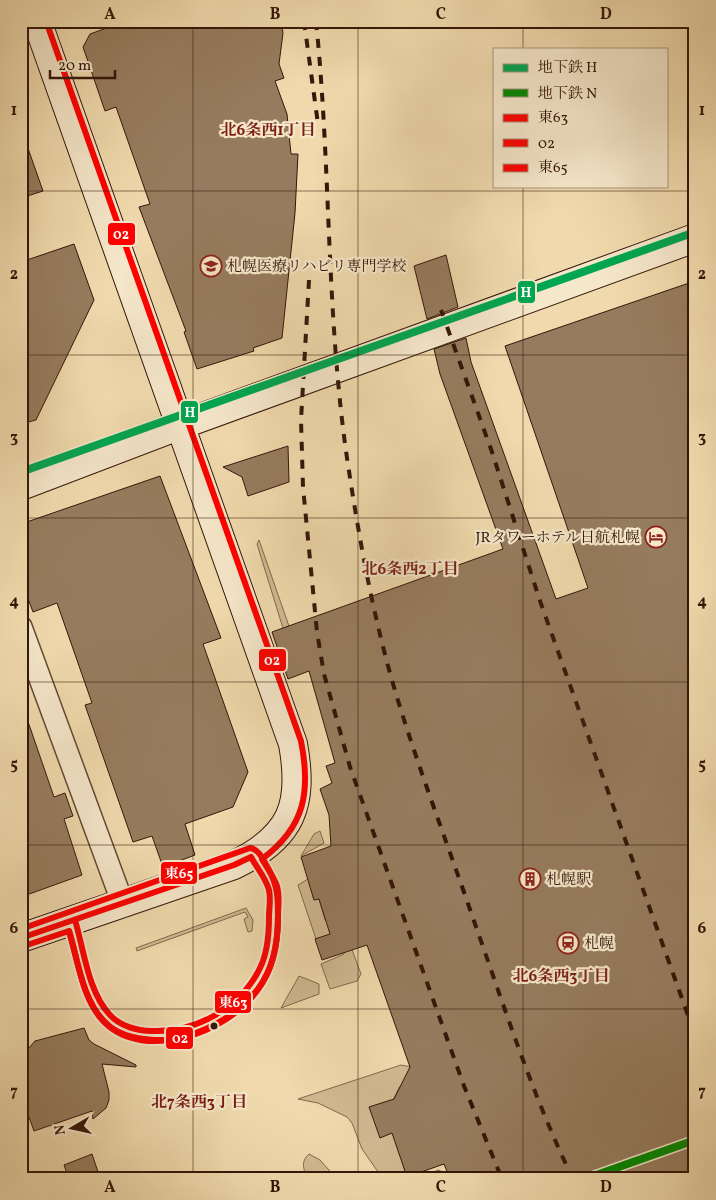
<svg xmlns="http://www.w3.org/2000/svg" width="716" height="1200" font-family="Vollkorn,'Noto Serif JP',serif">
	<rect width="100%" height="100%" fill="#f0daad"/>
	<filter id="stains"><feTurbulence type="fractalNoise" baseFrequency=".004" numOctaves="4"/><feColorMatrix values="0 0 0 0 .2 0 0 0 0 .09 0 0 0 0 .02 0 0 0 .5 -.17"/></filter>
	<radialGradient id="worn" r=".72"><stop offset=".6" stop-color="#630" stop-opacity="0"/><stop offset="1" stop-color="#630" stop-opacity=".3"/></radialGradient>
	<path fill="#d0b991" stroke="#82684d" d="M259,540L290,629L286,638L257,544Z
		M320,831L324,843L301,856L314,834Z
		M308,879L314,900L319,899L325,920L343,925L361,974L357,981L330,989L321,964L344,954L335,933L316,939L298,885Z
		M246,908L253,920L252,931L248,932L244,919L248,917L245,912L137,951L136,948Z
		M299,976L319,984V994L281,1008Z
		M401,1065L412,1067L420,1097L400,1086L389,1108L407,1177L418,1173L421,1178L438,1170L441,1171L444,1179H401L398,1176L395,1179H383L362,1149L352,1123L347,1117L318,1103L298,1099Z
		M309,1154L320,1160L337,1179H307C304,1169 300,1162 309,1154Z"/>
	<path fill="#967c5e" stroke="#341609" d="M126,21H281L283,33L279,64L284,78L275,81L287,114L291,154H298L295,213L282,338L253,348L254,351L197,369L184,332L186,331L139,207L150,204L116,107L105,111L83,47L90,34Z
		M21,137H24L43,191L21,198Z
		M74,244L94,300L36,420L21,424V262Z
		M446,255L458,307L427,319L414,266Z
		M695,281V1179H450L444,1164L407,1177L392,1133L380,1138L369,1107L394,1099L410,1067L367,945L322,960L315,939L330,934L319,899L314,900L301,857L331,846L329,815L320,789L332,783L326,766L335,763L309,671L288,679L272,632L503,549L440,374L434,349L466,338L471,362L556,599L588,588L505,346Z
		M288,446L289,482L248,496L242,477L223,467Z
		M160,476L221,638L203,644L248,772L233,807L185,824L195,855L163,867L152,836L133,842L85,705L92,703L57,603L33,612L21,580V524Z
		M24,710L54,797L65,793L73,816L64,819L82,875L21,897V711Z
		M84,1028L89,1040L94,1044L136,1065V1067L102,1064L109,1092V1100L106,1108L93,1119L92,1111L34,1131L21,1095V1057L35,1041Z
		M92,1154L99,1175L88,1179H69L64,1165Z"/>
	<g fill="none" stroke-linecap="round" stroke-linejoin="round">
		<g stroke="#634732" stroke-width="24">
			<path id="street" d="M21,627L123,904"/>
		</g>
		<g stroke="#341609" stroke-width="30">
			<path id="secondary" d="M21,486L181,425L695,238
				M21,938L234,865C292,837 304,805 293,744L37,21"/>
		</g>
		<use href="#street" stroke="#f5e7ca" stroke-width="21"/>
		<use href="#secondary" stroke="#f5e7ca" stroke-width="28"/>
		<path stroke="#341609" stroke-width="4" stroke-dasharray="9 9" stroke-linecap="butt" d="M304,21L318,124
			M316,21C331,167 326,314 347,458C359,538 373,617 396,694C419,770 448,845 474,921C504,1006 533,1097 573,1179
			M309,280L301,420L303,487L317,632L324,674L350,767L464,1086L502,1179
			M441,310L492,452L540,601L695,1035"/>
		<g stroke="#f5e7ca" stroke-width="10">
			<path id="bus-1" d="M75,920C84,950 88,992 110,1015C120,1026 137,1031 152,1031C195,1033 241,1008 260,968C268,952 269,934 269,917C269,908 271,899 269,890C266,878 257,868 251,857
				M21,938L234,865L251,857"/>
		</g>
		<g stroke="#f5e7ca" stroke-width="10">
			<path id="bus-2" d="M24,946L69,931C78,960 82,1000 105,1022C117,1035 137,1039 154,1040C199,1042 249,1014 268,972C276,954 278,935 278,916C278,906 280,896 277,886C274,877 267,868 262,859C305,827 311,792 301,741L46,21"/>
		</g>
		<g stroke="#f5e7ca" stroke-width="10">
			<path id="bus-3" d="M21,929L250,848C260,849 264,862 269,870C278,887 278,898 278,917C278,943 274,968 258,989C229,1029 146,1064 104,1022C82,999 78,960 69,931"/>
		</g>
		<use href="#bus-1" stroke="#f00" stroke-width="6"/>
		<use href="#bus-2" stroke="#f00" stroke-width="6"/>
		<use href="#bus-3" stroke="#f00" stroke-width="6"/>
		<g stroke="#f5e7ca" stroke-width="11">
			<path id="metro-1" d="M21,472L695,232"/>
		</g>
		<g stroke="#f5e7ca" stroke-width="11">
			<path id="metro-2" d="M585,1179L695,1140"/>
		</g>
		<use href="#metro-1" stroke="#00a651" stroke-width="8"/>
		<use href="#metro-2" stroke="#080" stroke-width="8"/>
	</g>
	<path fill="none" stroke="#341609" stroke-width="1" stroke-opacity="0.55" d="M193,21V1179M358,21V1179M523,21V49M523,186V1179M21,191H695M21,355H695M21,518H695M21,682H695M21,845H695M21,1009H695"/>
	<defs>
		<g id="university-ring" transform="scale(1.125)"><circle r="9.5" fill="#f5e7ca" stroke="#8f2418" stroke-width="1.5"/><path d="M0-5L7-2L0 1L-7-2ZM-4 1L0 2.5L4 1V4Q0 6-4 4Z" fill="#8f2418"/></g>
		<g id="hotel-ring" transform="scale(1.125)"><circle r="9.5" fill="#f5e7ca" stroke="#8f2418" stroke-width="1.5"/><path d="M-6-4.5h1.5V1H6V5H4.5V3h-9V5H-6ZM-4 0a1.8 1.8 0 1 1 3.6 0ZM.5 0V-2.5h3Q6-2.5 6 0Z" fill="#8f2418"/></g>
		<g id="building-ring" transform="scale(1.125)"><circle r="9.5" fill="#f5e7ca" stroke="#8f2418" stroke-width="1.5"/><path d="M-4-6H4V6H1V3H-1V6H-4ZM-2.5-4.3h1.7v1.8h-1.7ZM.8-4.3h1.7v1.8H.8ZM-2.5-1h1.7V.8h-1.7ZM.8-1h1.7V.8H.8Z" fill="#8f2418"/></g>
		<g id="station-ring" transform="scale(1.125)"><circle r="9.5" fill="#f5e7ca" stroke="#8f2418" stroke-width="1.5"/><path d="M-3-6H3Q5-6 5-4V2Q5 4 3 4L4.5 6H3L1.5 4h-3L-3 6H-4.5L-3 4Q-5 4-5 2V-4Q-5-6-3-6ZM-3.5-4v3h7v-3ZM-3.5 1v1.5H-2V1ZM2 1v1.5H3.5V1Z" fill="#8f2418"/></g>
	</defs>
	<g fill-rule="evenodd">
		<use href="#university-ring" x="211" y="266"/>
		<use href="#hotel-ring" x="656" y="537"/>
		<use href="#building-ring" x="530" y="879"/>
		<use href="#station-ring" x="568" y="943"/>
	</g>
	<circle fill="#341609" stroke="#f5e7ca" stroke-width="2" cx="214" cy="1026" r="4.5"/>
	<g text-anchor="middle" stroke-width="4.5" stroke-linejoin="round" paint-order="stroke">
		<g font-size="15" fill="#341609" stroke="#f5e7ca" text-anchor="start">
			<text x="227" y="271">札幌医療リハビリ専門学校</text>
			<text x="640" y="542" text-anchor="end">JRタワーホテル日航札幌</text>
			<text x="546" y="884">札幌駅</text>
			<text x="584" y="948">札幌</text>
		</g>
		<g font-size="16" font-weight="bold" fill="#7a1f14" stroke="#f5e7ca">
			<text x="268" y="135">北6条西1丁目</text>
			<text x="410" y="574">北6条西2丁目</text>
			<text x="561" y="981">北6条西3丁目</text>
			<text x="199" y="1107">北7条西3丁目</text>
		</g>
	</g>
	<g stroke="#f5e7ca" stroke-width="2">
		<rect x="107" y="222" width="29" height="24" rx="5" fill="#f00"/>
		<rect x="517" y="280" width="19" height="24" rx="5" fill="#00a651"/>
		<rect x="180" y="400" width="19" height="24" rx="5" fill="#00a651"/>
		<rect x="258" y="648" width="29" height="24" rx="5" fill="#f00"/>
		<rect x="160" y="861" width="38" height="24" rx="5" fill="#f00"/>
		<rect x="214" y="990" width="38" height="24" rx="5" fill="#f00"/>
		<rect x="165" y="1026" width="29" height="24" rx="5" fill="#f00"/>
	</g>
	<g font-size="14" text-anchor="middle" font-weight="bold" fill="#fff">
		<text x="121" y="239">02</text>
		<text x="526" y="297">H</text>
		<text x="190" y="417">H</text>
		<text x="272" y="665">02</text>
		<text x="179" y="878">東65</text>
		<text x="233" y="1007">東63</text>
		<text x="180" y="1043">02</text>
	</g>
	<rect width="716" height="1200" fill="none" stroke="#f0daad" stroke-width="55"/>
	<rect x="493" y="48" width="175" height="140" fill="#f5e7ca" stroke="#a8937d"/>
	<rect x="503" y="64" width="25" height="8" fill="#00a651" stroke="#a8937d"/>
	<text x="538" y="72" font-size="15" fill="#341609">地下鉄 H</text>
	<rect x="503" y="89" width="25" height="8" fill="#008800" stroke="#a8937d"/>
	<text x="538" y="98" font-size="15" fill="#341609">地下鉄 N</text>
	<rect x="503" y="114" width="25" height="8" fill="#ff0000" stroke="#a8937d"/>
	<text x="538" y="122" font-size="15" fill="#341609">東63</text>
	<rect x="503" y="139" width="25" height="8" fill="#ff0000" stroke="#a8937d"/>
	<text x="538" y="148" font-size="15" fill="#341609">02</text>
	<rect x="503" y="164" width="25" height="8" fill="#ff0000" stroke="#a8937d"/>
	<text x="538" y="172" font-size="15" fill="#341609">東65</text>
	<g transform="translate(72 1128) rotate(261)" stroke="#f5e7ca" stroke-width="4" paint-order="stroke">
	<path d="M0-4L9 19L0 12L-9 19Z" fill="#341609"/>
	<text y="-8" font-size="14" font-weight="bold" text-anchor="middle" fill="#341609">N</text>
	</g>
	<path d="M50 70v8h65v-8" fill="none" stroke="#341609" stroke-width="2.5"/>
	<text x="58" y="70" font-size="15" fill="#341609" stroke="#f5e7ca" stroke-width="4" paint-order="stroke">20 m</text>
	<rect x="28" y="28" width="660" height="1144" fill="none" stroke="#341609" stroke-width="2"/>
	<g font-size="16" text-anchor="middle" font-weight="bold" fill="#341609">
		<text x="110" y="19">A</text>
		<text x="275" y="19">B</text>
		<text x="441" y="19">C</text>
		<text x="606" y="19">D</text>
		<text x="14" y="115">1</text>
		<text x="702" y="115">1</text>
		<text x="14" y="279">2</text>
		<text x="702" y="279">2</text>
		<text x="14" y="442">3</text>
		<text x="702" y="442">3</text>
		<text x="14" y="606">4</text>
		<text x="702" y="606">4</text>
		<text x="14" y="769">5</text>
		<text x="702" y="769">5</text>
		<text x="14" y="933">6</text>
		<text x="702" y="933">6</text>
		<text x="14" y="1096">7</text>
		<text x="702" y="1096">7</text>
		<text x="110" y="1192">A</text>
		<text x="275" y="1192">B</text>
		<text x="441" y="1192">C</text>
		<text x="606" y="1192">D</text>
	</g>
	<rect width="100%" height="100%" filter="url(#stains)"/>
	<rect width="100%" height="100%" fill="url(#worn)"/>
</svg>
